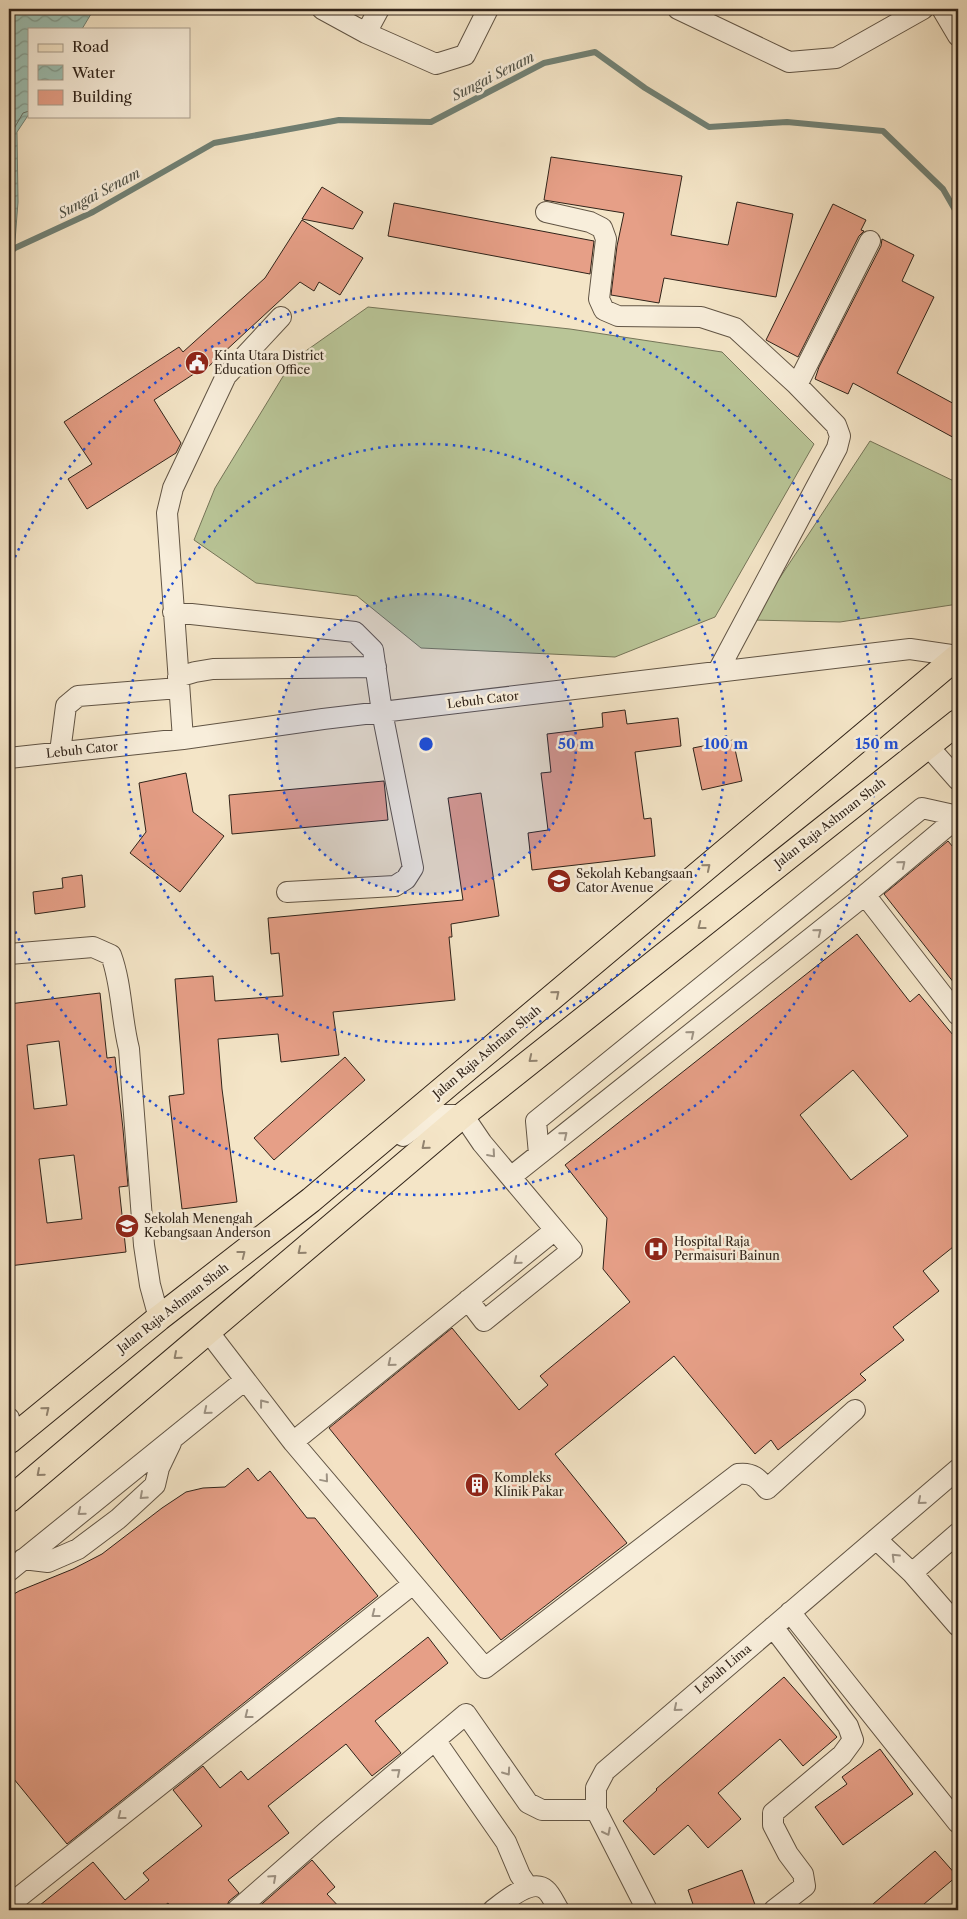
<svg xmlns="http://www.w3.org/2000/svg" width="967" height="1919" font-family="'Libre Caslon Text',serif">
	<defs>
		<pattern id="water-waves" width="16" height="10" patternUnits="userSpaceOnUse" patternTransform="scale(1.25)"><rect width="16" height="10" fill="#9cbfb2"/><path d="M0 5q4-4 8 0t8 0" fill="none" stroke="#809b90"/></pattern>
	</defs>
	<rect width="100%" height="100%" fill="#f4e5c7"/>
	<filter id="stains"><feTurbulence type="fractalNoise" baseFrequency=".004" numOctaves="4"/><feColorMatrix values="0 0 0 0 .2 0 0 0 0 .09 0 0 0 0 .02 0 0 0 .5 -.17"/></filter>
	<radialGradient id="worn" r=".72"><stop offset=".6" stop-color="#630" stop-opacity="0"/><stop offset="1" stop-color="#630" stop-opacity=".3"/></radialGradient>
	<path fill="#b9c597" stroke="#747458" d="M368,307L570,329L722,352L814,444L715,617L615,657L421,648L357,596L256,583L194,540L215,488L293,360Z
		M870,441L958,483V604L840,622L752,620Z"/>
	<path fill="url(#water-waves)" stroke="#718175" d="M14,9H94L82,29H29V114L17,132L18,202L11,293L9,302V14Z"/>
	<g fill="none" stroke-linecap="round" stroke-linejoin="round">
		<path stroke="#667166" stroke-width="1" d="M9,261L13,201L12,132L23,113L29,111"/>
		<path stroke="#718175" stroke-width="6" d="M9,253L15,248L93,212L214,143L339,120L431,122L544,63L595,52L645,88L709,127L787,122L883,131L943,189L958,215"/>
	</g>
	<path fill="#e69f87" stroke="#302319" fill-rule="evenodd" d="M551,157L682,176L671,235L728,245L737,202L793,214L776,297L664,278L659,303L611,295L617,246L624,213L544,200Z
		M322,187L363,212L353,229L302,219Z
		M394,203L594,241L590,274L388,236Z
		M833,204L866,220L861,230L864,231L859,236L798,357L766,340Z
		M302,220L363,258L340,295L319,282L314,291L300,282L208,367L206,366L154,400L181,443L176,453L87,509L68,479L92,464L64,422L179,347L183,352L265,278Z
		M882,239L914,255L902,281L934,297L897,373L958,406V440L853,383L848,394L815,379L819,367L881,246Z
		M625,710L627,724L678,718L681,746L635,752L644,819L651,818L655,856L532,870L528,833L548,830L541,773L551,772L547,734L603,727L602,713Z
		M733,740L742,781L702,790L693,748Z
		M186,773L193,812L224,836L180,892L130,853L146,832L139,783Z
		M384,781L388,820L232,834L229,795Z
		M481,793L499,916L451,924L452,937H449L455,1000L333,1012L339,1055L281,1062L278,1034L218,1039L222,1089L237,1202L182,1209L169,1096L184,1094L175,979L213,976L215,1001L283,996L279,953L271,954L268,918L463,900L448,798Z
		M948,841L958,853V988L884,894Z
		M82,875L85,907L35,914L33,892L63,888L62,878Z
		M857,934L910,1002L919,994L958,1041V1243L923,1271L939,1291L893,1327L904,1340L860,1374L866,1380L778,1450L771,1440L755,1454L674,1356L555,1454L627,1543L501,1640L329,1428L452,1328L519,1410L548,1385L540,1376L630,1302L603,1269L607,1218L565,1165ZM853,1070L908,1136L851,1180L800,1115Z
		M100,993L107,1058L115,1057L123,1129L128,1186L119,1187L126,1252L9,1266V1004ZM59,1041L67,1105L34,1109L27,1045ZM74,1155L82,1219L47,1223L39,1159Z
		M345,1057L365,1080L274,1160L254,1138Z
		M248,1468L258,1481L270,1471L307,1518H315L378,1596L67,1844L9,1773V1597L19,1591L73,1569L102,1554L162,1508L186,1492L203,1488L225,1487Z
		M428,1637L448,1663L375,1721L401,1753L372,1776L346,1744L268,1806L289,1833L228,1880L239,1893L229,1901L225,1910H173L168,1903L159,1910H34L93,1862L125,1900L149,1880L143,1873L202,1826L173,1790L203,1766L220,1788L241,1771L248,1780Z
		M784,1677L837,1737L803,1766L780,1739L718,1793L741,1819L708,1848L688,1825L654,1855L623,1821L657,1790L656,1789Z
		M880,1749L913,1794L843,1845L815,1807L847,1784L842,1777Z
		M935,1851L957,1876L917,1910H866Z
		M312,1860L335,1887L327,1894L342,1910H255Z
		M742,1870L757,1910H695L688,1890Z"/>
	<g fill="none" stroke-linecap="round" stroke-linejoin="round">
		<g stroke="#615444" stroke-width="22">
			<path id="minor" d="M322,9L366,33L436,64L465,55L488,9
				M678,9L789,62L836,58L923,9
				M942,9L958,36
				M366,33L379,9
				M546,212L590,222L602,228L606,239L599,299L604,310L618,316L701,317L735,328L797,385L836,425L840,436L837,448L718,671
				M797,385L870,241
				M173,612L355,632L373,650L382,712L413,868L406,879L395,886L287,892
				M178,677L195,672L213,669L376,667
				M183,739L167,513L173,488L226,376L281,317
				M928,746L958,780
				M60,752L66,706L78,696L179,688
				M9,758L183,739L323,719L910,649L958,656
				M865,895L958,1015
				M9,954L93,947L111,955C122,985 121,1018 129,1049L144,1245L150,1285L159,1318
				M403,1136L433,1115H463L482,1143L572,1250L484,1321L468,1300
				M539,1154L536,1121L922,808L958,816
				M512,1176L865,895L958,817
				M207,1330L293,1442L485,1668L738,1474C752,1472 758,1478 767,1489L855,1410
				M9,1418L12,1438
				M293,1442L555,1230
				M876,1539L912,1573L958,1533
				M23,1559L48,1562L78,1549L118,1519L155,1485L159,1468L171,1443
				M9,1571L245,1380
				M912,1573L958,1626
				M790,1612L958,1823
				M773,1627L848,1726L853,1740L842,1755L773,1813V1825L788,1854L803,1874L805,1886L774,1910
				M435,1740L506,1842L520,1875L528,1887
				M9,1905L413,1584
				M237,1910L326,1832L466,1714L528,1803L542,1810H596
				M493,1910C504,1902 532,1877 546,1890C551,1894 555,1904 559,1910
				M647,1910L596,1810V1788L605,1771L958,1469"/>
		</g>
		<g stroke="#302319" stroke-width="27">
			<path id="major" d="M9,1441L159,1318L311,1200L958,656
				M9,1500L463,1115L958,722"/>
		</g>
		<use href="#minor" stroke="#f8eedb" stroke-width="20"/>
		<use href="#major" stroke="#f4e5c7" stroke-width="25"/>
	</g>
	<defs><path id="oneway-chevron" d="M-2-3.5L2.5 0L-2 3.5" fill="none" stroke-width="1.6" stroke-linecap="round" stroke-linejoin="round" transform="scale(1.25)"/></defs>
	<g stroke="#9e9384">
		<use href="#oneway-chevron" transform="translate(902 864) rotate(-40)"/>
		<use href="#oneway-chevron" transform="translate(818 932) rotate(-39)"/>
		<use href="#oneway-chevron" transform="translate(691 1034) rotate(-39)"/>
		<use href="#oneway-chevron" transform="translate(564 1135) rotate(-39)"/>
		<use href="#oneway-chevron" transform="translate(492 1154) rotate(49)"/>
		<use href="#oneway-chevron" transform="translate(517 1261) rotate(141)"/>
		<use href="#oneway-chevron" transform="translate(391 1363) rotate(141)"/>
		<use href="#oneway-chevron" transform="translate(263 1403) rotate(-128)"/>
		<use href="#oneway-chevron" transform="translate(207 1411) rotate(141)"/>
		<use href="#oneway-chevron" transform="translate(325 1479) rotate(50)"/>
		<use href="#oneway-chevron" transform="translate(143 1496) rotate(138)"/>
		<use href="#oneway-chevron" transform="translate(921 1501) rotate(140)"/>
		<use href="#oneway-chevron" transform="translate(81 1512) rotate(141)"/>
		<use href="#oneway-chevron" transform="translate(895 1557) rotate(-136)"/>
		<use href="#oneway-chevron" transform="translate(375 1614) rotate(142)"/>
		<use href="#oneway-chevron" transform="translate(677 1708) rotate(140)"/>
		<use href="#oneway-chevron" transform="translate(248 1715) rotate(142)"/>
		<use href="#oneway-chevron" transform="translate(397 1772) rotate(-40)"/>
		<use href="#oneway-chevron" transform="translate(507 1772) rotate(55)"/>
		<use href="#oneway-chevron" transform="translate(121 1816) rotate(142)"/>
		<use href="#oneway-chevron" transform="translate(607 1832) rotate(63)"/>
		<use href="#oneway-chevron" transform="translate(273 1878) rotate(-42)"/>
	</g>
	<g stroke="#928470">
		<use href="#oneway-chevron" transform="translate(707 867) rotate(-40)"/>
		<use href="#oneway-chevron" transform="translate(701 926) rotate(142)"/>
		<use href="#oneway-chevron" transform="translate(556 994) rotate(-40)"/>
		<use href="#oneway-chevron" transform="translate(532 1059) rotate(141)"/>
		<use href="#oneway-chevron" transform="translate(425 1146) rotate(140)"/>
		<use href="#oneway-chevron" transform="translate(301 1251) rotate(140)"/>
		<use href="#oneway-chevron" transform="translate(242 1254) rotate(-38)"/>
		<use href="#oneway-chevron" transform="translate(177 1356) rotate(139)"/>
		<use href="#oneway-chevron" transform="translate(46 1410) rotate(-39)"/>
		<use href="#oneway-chevron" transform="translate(40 1473) rotate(139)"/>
	</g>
	<circle cx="426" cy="744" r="150" fill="#1d4ed8" fill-opacity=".12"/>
	<g fill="none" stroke="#1d4ed8" stroke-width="2.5" stroke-dasharray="2.5 5">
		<circle cx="426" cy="744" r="150"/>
		<circle cx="426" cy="744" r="300"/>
		<path d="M9 571A451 451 0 1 1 9 917"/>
	</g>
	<defs>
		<g id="civic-disc" transform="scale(1.25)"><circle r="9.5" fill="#8f2418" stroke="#f8eedb"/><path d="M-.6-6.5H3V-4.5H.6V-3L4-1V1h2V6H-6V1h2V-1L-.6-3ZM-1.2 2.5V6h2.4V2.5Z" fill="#fff"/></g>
		<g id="school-disc" transform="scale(1.25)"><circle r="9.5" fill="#8f2418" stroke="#f8eedb"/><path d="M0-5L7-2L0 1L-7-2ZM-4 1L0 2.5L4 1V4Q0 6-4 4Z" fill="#fff"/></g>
		<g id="hospital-disc" transform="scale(1.25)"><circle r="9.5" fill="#8f2418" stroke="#f8eedb"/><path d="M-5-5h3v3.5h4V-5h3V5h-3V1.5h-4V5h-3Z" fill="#fff"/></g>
		<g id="building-disc" transform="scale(1.25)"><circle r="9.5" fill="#8f2418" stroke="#f8eedb"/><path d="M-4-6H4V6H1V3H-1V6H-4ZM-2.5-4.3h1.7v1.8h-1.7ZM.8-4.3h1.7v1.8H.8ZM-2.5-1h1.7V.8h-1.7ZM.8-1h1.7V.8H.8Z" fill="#fff"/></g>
	</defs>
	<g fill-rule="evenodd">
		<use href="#civic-disc" x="197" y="363"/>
		<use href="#school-disc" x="559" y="881"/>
		<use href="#school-disc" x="127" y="1226"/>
		<use href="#hospital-disc" x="656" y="1249"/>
		<use href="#building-disc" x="477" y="1485"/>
	</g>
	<g text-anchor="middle" stroke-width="5" stroke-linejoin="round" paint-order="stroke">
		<g font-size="12" fill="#302319" stroke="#f8eedb" text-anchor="start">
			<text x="214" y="360">Kinta Utara District<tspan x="214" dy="14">Education Office</tspan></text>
			<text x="576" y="878">Sekolah Kebangsaan<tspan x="576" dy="14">Cator Avenue</tspan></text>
			<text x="144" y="1223">Sekolah Menengah<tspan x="144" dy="14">Kebangsaan Anderson</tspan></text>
			<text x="674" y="1246">Hospital Raja<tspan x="674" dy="14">Permaisuri Bainun</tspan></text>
			<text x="494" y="1482">Kompleks<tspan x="494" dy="14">Klinik Pakar</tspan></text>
		</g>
		<g font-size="12" fill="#302319" stroke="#f8eedb">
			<text transform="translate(483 700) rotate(-7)" y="4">Lebuh Cator</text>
			<text transform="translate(82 750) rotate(-6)" y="4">Lebuh Cator</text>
			<text transform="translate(830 823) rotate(-38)" y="4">Jalan Raja Ashman Shah</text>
			<text transform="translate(487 1052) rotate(-40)" y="4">Jalan Raja Ashman Shah</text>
			<text transform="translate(173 1308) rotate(-38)" y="4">Jalan Raja Ashman Shah</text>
			<text transform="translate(723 1669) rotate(-40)" y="4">Lebuh Lima</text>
		</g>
		<g font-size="14" font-style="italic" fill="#505247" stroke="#f8eedb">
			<text transform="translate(493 76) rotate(-27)" y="5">Sungai Senam</text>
			<text transform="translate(99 193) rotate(-28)" y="5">Sungai Senam</text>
		</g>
	</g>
	<circle cx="426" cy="744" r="8" fill="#1d4ed8" stroke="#f8eedb" stroke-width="2.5"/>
	<g font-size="15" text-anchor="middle" font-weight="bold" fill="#1d4ed8" stroke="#f8eedb" stroke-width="5" stroke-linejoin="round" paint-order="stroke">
		<text x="576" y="749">50 m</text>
		<text x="726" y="749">100 m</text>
		<text x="877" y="749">150 m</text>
	</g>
	<rect width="967" height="1919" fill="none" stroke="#f4e5c7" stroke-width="30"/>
	<rect x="10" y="10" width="947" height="1899" fill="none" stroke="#302319" stroke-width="2.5"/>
	<rect x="15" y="15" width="937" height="1889" fill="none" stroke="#302319"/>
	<rect x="28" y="28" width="162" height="90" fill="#f8eedb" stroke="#a89d8d"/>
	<rect x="38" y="44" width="25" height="8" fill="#f4e5c7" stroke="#a89d8d"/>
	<text x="72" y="52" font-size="15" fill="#302319">Road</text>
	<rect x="38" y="65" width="25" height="15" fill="url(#water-waves)" stroke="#a89d8d"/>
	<text x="72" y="78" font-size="15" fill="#302319">Water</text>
	<rect x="38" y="90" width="25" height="15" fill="#e69f87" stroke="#a89d8d"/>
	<text x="72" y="102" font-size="15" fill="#302319">Building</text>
	<rect width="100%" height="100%" filter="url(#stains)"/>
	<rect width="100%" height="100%" fill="url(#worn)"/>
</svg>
